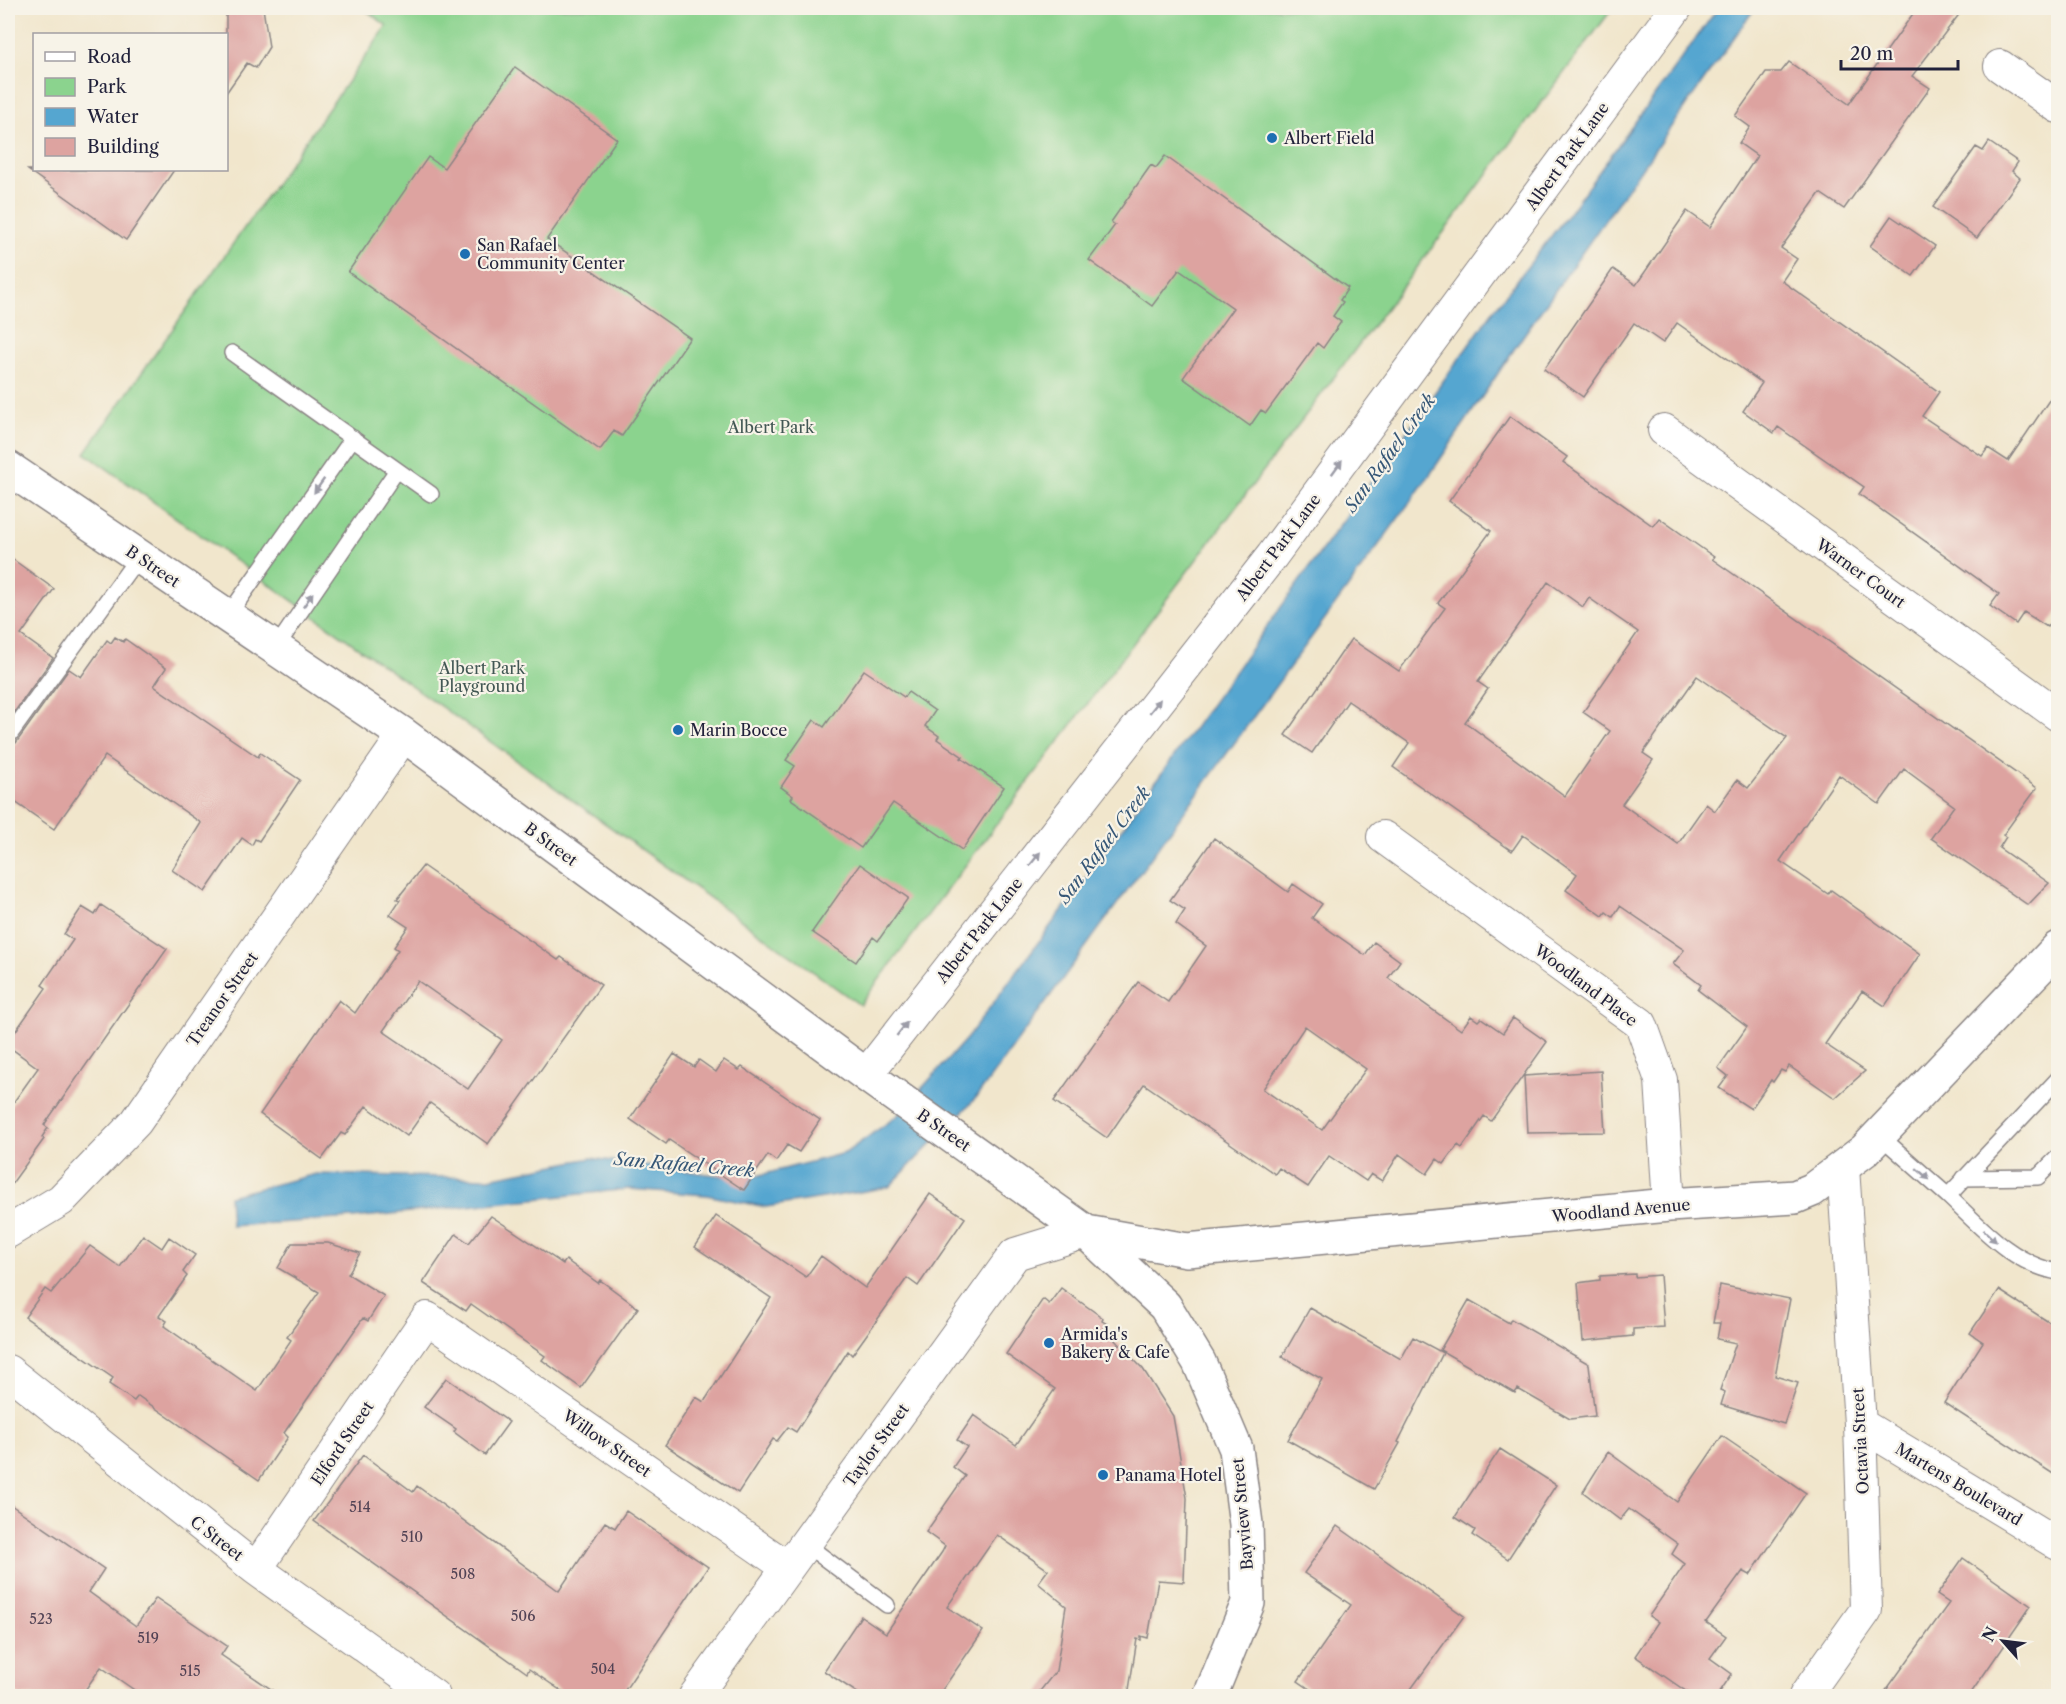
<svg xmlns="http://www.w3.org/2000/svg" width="2066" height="1704" font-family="'Libre Caslon Text',serif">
	<rect width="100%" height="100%" fill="#f7f3e8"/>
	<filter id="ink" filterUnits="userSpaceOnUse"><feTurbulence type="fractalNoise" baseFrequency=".0167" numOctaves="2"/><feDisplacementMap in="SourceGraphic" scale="12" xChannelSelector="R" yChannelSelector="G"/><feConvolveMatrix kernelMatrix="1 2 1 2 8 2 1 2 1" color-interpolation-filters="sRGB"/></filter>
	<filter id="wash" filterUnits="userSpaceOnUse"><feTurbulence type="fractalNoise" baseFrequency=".008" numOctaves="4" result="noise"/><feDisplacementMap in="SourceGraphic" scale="24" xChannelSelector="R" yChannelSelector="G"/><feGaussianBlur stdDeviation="1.35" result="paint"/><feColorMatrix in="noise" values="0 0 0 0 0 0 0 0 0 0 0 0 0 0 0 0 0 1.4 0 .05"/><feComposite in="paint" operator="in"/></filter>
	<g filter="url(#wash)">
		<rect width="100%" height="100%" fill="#f1e6cc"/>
		<path fill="#8bd38e" stroke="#567a64" stroke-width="1.5" d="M363,8H1613L860,1005L85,453L387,26Z"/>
		<path fill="#55a6d0" stroke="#3c6486" stroke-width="1.5" d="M1718,8H1755L1521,339L1429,476L975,1099L889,1187L830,1197L766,1207L706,1195L629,1189L353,1218L231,1226L229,1196L316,1174L489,1178L591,1158L745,1179L845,1153L897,1116L967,1038L1098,862L1494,310L1569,213Z"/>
		<g id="blocks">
			<path fill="#dda3a0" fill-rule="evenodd" d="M226,8H263L269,47L256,68L247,63L226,93Z
				M1917,8H1964L1912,76L1930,88L1844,209L1820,193L1781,248L1797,259L1782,281L1939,392L1922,416L1982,456L1988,448L2008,461L2058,387V611L2047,627L2024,612L2016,624L1990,606L1999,594L1859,494L1864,487L1778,427L1774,433L1743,411L1762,383L1677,323L1663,343L1634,323L1583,397L1544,369L1613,269L1636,285L1687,211L1710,227L1757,156L1739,143L1750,127L1735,116L1766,72H1781L1789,62L1849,104Z
				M515,67L617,139L547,239L690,338L622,436L614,431L600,450L348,272L428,157L444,168Z
				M1989,142L2018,162L2012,171L2020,178L1977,238L1933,207L1976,147L1983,151Z
				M1165,156L1348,288L1340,300L1343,302L1333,316L1341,322L1323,348L1317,343L1266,413L1261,410L1250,426L1183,378L1233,308L1179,270L1152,306L1089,260L1115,225L1111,222L1151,165L1156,168Z
				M28,170H174L126,240Z
				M1891,216L1935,246L1913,276L1870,246Z
				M1510,416L1567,457L1563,462L1653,526L1659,518L1714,557L1712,559L2037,788L2003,835L2006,837L1999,848L2049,883L2028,905L1931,838L1954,806L1904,769L1879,804L1839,775L1780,861L1828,894L1831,890L1920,954L1885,1006L1862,991L1825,1044L1865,1071L1835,1098L1789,1066L1785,1072L1781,1070L1773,1082L1771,1080L1751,1109L1719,1088L1728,1076L1718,1068L1747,1027L1698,990L1701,985L1673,964L1684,950L1620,906L1613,917L1606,912L1603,916L1566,890L1577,874L1523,835L1512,851L1393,767L1409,743L1348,701L1312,753L1285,735L1351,639L1399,671L1445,608L1438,603L1491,531L1449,501ZM1548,582L1583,607L1589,598L1638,632L1583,712L1610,731L1565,796L1465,722L1488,689L1478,682ZM1697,676L1787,738L1748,788L1737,780L1715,811L1706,804L1678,844L1622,804L1653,760L1643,753Z
				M8,556L54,589L21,635L53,658L8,721Z
				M115,637L123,642L125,639L166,668L154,686L258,757L260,753L300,780L259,841L255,839L252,845L242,838L205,892L172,870L201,823L105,756L54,829L8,797V747L16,743L69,669L81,677L107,640L111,643Z
				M864,670L904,697L908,692L935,711L925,726L939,736L937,739L963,757L961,758L1004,787L962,850L893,803L861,848L791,799L793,796L781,787L795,766L786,760L814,720L824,727Z
				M1214,838L1288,892L1293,884L1322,904L1312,918L1365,955L1374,942L1400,961L1388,978L1461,1030L1471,1016L1478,1021L1481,1018L1503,1033L1513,1018L1547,1042L1491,1121L1484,1116L1462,1148L1458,1145L1444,1164L1437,1159L1427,1174L1399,1154L1382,1181L1371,1174L1366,1181L1329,1156L1308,1187L1279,1168L1275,1174L1144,1084L1107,1138L1054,1101L1138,982L1168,1002L1206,946L1176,924L1185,910L1170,900ZM1305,1026L1366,1069L1322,1130L1263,1089Z
				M860,864L908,898L878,941L873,937L856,962L812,932Z
				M423,866L558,960L561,957L601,985L488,1144L430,1103L407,1136L366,1106L345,1135L341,1133L322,1159L260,1114L339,1000L355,1013L398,950L394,947L408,927L390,915L400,900L397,899ZM418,981L502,1040L468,1089L383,1031Z
				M101,905L167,949L44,1125L48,1128L42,1137L44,1139L8,1189V1110L38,1068L8,1046V1042L46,988L42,985L73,940L64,934L82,907L95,915Z
				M674,1054L694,1067L699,1060L716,1072L724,1060L739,1070L742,1067L820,1120L799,1152L787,1145L776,1161L768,1155L744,1190L669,1140L666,1144L630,1119Z
				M1601,1071L1605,1132L1527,1133L1524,1076Z
				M930,1194L965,1218L918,1286L907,1278L852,1355L848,1351L796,1432L788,1427L777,1441L773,1439L738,1493L665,1445L696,1397L704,1402L771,1298L695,1247L716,1216L806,1277L821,1256L865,1288Z
				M491,1216L563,1264L566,1260L598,1283L600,1280L638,1308L581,1388L542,1360L545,1356L471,1304L466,1311L423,1283L456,1234L469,1243Z
				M143,1235L162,1248L169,1237L195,1255L183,1272L187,1276L159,1316L167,1321L164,1326L257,1391L291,1340L287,1337L319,1292L278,1268L292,1243H328L360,1253L348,1274L384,1296L368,1321L363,1318L284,1433L288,1437L259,1480L138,1396L134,1401L109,1384L113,1378L25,1317L45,1289L51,1293L90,1246L120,1267Z
				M1635,1274V1277L1660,1275L1664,1327L1633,1329V1336L1583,1341L1578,1283L1600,1280V1276Z
				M1720,1285L1790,1299L1775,1376L1798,1383L1784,1424L1721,1405L1725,1392L1720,1390L1736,1343L1717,1339L1720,1323H1713Z
				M1061,1288L1103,1318L1102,1321L1107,1324L1104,1329L1143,1369L1173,1416L1187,1498L1184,1582L1158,1580L1148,1638L1141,1636V1640L1137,1639L1128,1696H1036L1056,1671L1066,1606L1038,1583L1048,1570L997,1535L947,1607L983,1631L938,1696H862L824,1671L861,1616L886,1633L942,1552L945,1546L926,1532L965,1476L953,1467L967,1447L957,1440L974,1415L1016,1445L1055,1389L1006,1354L1043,1299L1049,1304Z
				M1999,1290L2058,1328V1477L1944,1403L1983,1342L1970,1333Z
				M1469,1300L1509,1323L1511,1319L1589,1364L1595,1416L1570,1419L1518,1389L1515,1393L1440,1350Z
				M1310,1308L1401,1359L1413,1337L1443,1353L1398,1442L1400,1443L1374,1489L1288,1440L1322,1379L1282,1357Z
				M446,1378L509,1422L485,1455L454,1432L456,1429L424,1407Z
				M1722,1436L1806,1493L1750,1575L1743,1571L1706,1622L1726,1636L1710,1658L1732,1674L1717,1696H1693L1635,1656L1658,1622L1649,1616L1685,1564L1672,1554L1678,1544L1629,1509L1620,1520L1583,1492L1608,1452L1677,1502Z
				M1500,1449L1556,1485L1508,1559L1472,1535L1475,1530L1455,1517Z
				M363,1455L413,1492L417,1486L559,1591L605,1522L615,1528L626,1511L708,1567L621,1696H569L529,1669L527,1673L314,1521Z
				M8,1503L104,1569L89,1592L136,1626L156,1598L227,1646L221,1655L281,1696H143L101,1667L81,1696H21L8,1688Z
				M1337,1526L1464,1616L1406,1696H1320L1298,1681L1351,1605L1304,1573Z
				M1963,1558L2031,1606L1969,1696H1882L1949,1603L1937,1595Z"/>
		</g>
	</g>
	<g filter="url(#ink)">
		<use href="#blocks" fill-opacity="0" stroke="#8a8484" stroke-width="1.5"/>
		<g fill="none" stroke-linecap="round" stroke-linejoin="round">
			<g stroke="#8a8484" stroke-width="18">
				<path id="service" d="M232,353L431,494
					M227,617L353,438
					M275,649L397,470
					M8,737L139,556
					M1879,1135L1948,1196L2058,1079
					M1964,1178L2038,1177L2058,1157
					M1948,1196C1980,1226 2012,1264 2058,1272
					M804,1543L887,1605"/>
			</g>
			<g stroke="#8a8484" stroke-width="34">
				<path id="minor" d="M2000,66L2058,107
					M1664,430L2058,715
					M1383,837L1641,1024L1661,1080L1669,1205
					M866,1075L1272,556L1676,8
					M8,1232L61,1200L136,1122L404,735
					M8,1371L256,1569L434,1696
					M1860,1424L2058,1544
					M256,1569L427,1318L787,1567
					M695,1696L1015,1254L1086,1232
					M1805,1696L1866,1610L1860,1424L1843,1167"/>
			</g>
			<g stroke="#8a8484" stroke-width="36">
				<path id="tertiary" d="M8,468L404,735L866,1075L1086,1232L1165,1306L1199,1362L1236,1449L1246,1524L1248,1603L1210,1696
					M1086,1232L1187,1250L1669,1205L1795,1197L1812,1190L1865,1150L2058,948"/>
			</g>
			<use href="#service" stroke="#fff" stroke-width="15"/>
			<use href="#minor" stroke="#fff" stroke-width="32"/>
			<use href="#tertiary" stroke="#fff" stroke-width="33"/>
		</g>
		<defs><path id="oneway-solid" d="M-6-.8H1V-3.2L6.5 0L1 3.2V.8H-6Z" transform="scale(1.5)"/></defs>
		<g fill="#9c9ca7">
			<use href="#oneway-solid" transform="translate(1337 467) rotate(-54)"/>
			<use href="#oneway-solid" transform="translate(319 486) rotate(126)"/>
			<use href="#oneway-solid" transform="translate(308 600) rotate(-56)"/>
			<use href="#oneway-solid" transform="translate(1155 706) rotate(-52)"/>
			<use href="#oneway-solid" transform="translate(1035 859) rotate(-52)"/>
			<use href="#oneway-solid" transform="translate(902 1029) rotate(-52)"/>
			<use href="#oneway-solid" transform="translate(1923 1174) rotate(41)"/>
			<use href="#oneway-solid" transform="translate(1990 1236) rotate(43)"/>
		</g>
	</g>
	<g fill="#1f6fb2" stroke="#f7f3e8" stroke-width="2">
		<circle cx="1272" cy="138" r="6"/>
		<circle cx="465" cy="254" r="6"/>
		<circle cx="678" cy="730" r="6"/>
		<circle cx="1049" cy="1343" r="6"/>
		<circle cx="1103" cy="1475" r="6"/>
	</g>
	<g text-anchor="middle" stroke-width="4.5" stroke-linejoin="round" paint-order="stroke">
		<g font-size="14" fill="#514254">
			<text x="360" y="1512">514</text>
			<text x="412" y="1542">510</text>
			<text x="463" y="1579">508</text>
			<text x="523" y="1621">506</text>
			<text x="41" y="1624">523</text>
			<text x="148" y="1643">519</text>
			<text x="603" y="1674">504</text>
			<text x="190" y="1676">515</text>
		</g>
		<g font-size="16" fill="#22223b" stroke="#f7f3e8" text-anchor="start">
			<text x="1284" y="144">Albert Field</text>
			<text x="477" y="251">San Rafael<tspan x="477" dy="18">Community Center</tspan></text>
			<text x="690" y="736">Marin Bocce</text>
			<text x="1061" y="1340">Armida's<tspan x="1061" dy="18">Bakery &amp; Cafe</tspan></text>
			<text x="1115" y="1481">Panama Hotel</text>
		</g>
		<g font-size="16" fill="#22223b" stroke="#f7f3e8">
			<text transform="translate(1567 156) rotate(-54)" y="6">Albert Park Lane</text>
			<text transform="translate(1278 547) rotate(-53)" y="6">Albert Park Lane</text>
			<text transform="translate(153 566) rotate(34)" y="6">B Street</text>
			<text transform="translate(1861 573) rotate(36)" y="6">Warner Court</text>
			<text transform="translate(551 844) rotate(36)" y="6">B Street</text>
			<text transform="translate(979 930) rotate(-52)" y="6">Albert Park Lane</text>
			<text transform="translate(1586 985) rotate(37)" y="6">Woodland Place</text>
			<text transform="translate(222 999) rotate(-55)" y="6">Treanor Street</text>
			<text transform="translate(944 1130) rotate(35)" y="6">B Street</text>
			<text transform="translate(1621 1210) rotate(-5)" y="6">Woodland Avenue</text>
			<text transform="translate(1860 1441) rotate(-93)" y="6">Octavia Street</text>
			<text transform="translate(342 1443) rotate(-56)" y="6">Elford Street</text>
			<text transform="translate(607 1443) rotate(35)" y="6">Willow Street</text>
			<text transform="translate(876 1445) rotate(-54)" y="6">Taylor Street</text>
			<text transform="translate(1959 1484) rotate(31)" y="6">Martens Boulevard</text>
			<text transform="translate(1242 1514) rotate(-95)" y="6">Bayview Street</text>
			<text transform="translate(217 1538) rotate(38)" y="6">C Street</text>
		</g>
		<g font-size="16" fill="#425754" stroke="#f7f3e8">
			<text x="771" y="433">Albert Park</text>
			<text x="482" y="674">Albert Park<tspan x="482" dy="18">Playground</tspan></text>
		</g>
		<g font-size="18" font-style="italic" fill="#365777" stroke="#f7f3e8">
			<text transform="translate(1390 453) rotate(-54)" y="6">San Rafael Creek</text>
			<text transform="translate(1104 845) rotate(-53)" y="6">San Rafael Creek</text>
			<text transform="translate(684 1165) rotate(5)" y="6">San Rafael Creek</text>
		</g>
	</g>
	<rect width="2066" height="1704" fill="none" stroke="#f7f3e8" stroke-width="30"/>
	<rect x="33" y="33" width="195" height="138" fill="#f7f3e8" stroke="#a29fa3" stroke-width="1.5"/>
	<rect x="45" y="52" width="30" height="9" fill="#ffffff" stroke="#a29fa3" stroke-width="1.5"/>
	<text x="87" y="63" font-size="18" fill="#22223b">Road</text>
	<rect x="45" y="78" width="30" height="18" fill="#8bd38e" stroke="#a29fa3" stroke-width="1.5"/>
	<text x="87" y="93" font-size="18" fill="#22223b">Park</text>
	<rect x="45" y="108" width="30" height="18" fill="#55a6d0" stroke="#a29fa3" stroke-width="1.5"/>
	<text x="87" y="123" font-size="18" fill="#22223b">Water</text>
	<rect x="45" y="138" width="30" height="18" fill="#dda3a0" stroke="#a29fa3" stroke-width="1.5"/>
	<text x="87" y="153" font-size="18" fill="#22223b">Building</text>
	<g transform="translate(2003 1641) rotate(298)" stroke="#f7f3e8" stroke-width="4.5" paint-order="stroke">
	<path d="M0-4.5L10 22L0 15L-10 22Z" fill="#22223b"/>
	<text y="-9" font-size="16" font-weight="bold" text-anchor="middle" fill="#22223b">N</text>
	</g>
	<path d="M1841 60v9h117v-9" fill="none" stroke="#22223b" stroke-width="3"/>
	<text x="1850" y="60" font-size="18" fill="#22223b" stroke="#f7f3e8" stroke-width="4.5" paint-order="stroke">20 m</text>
</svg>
